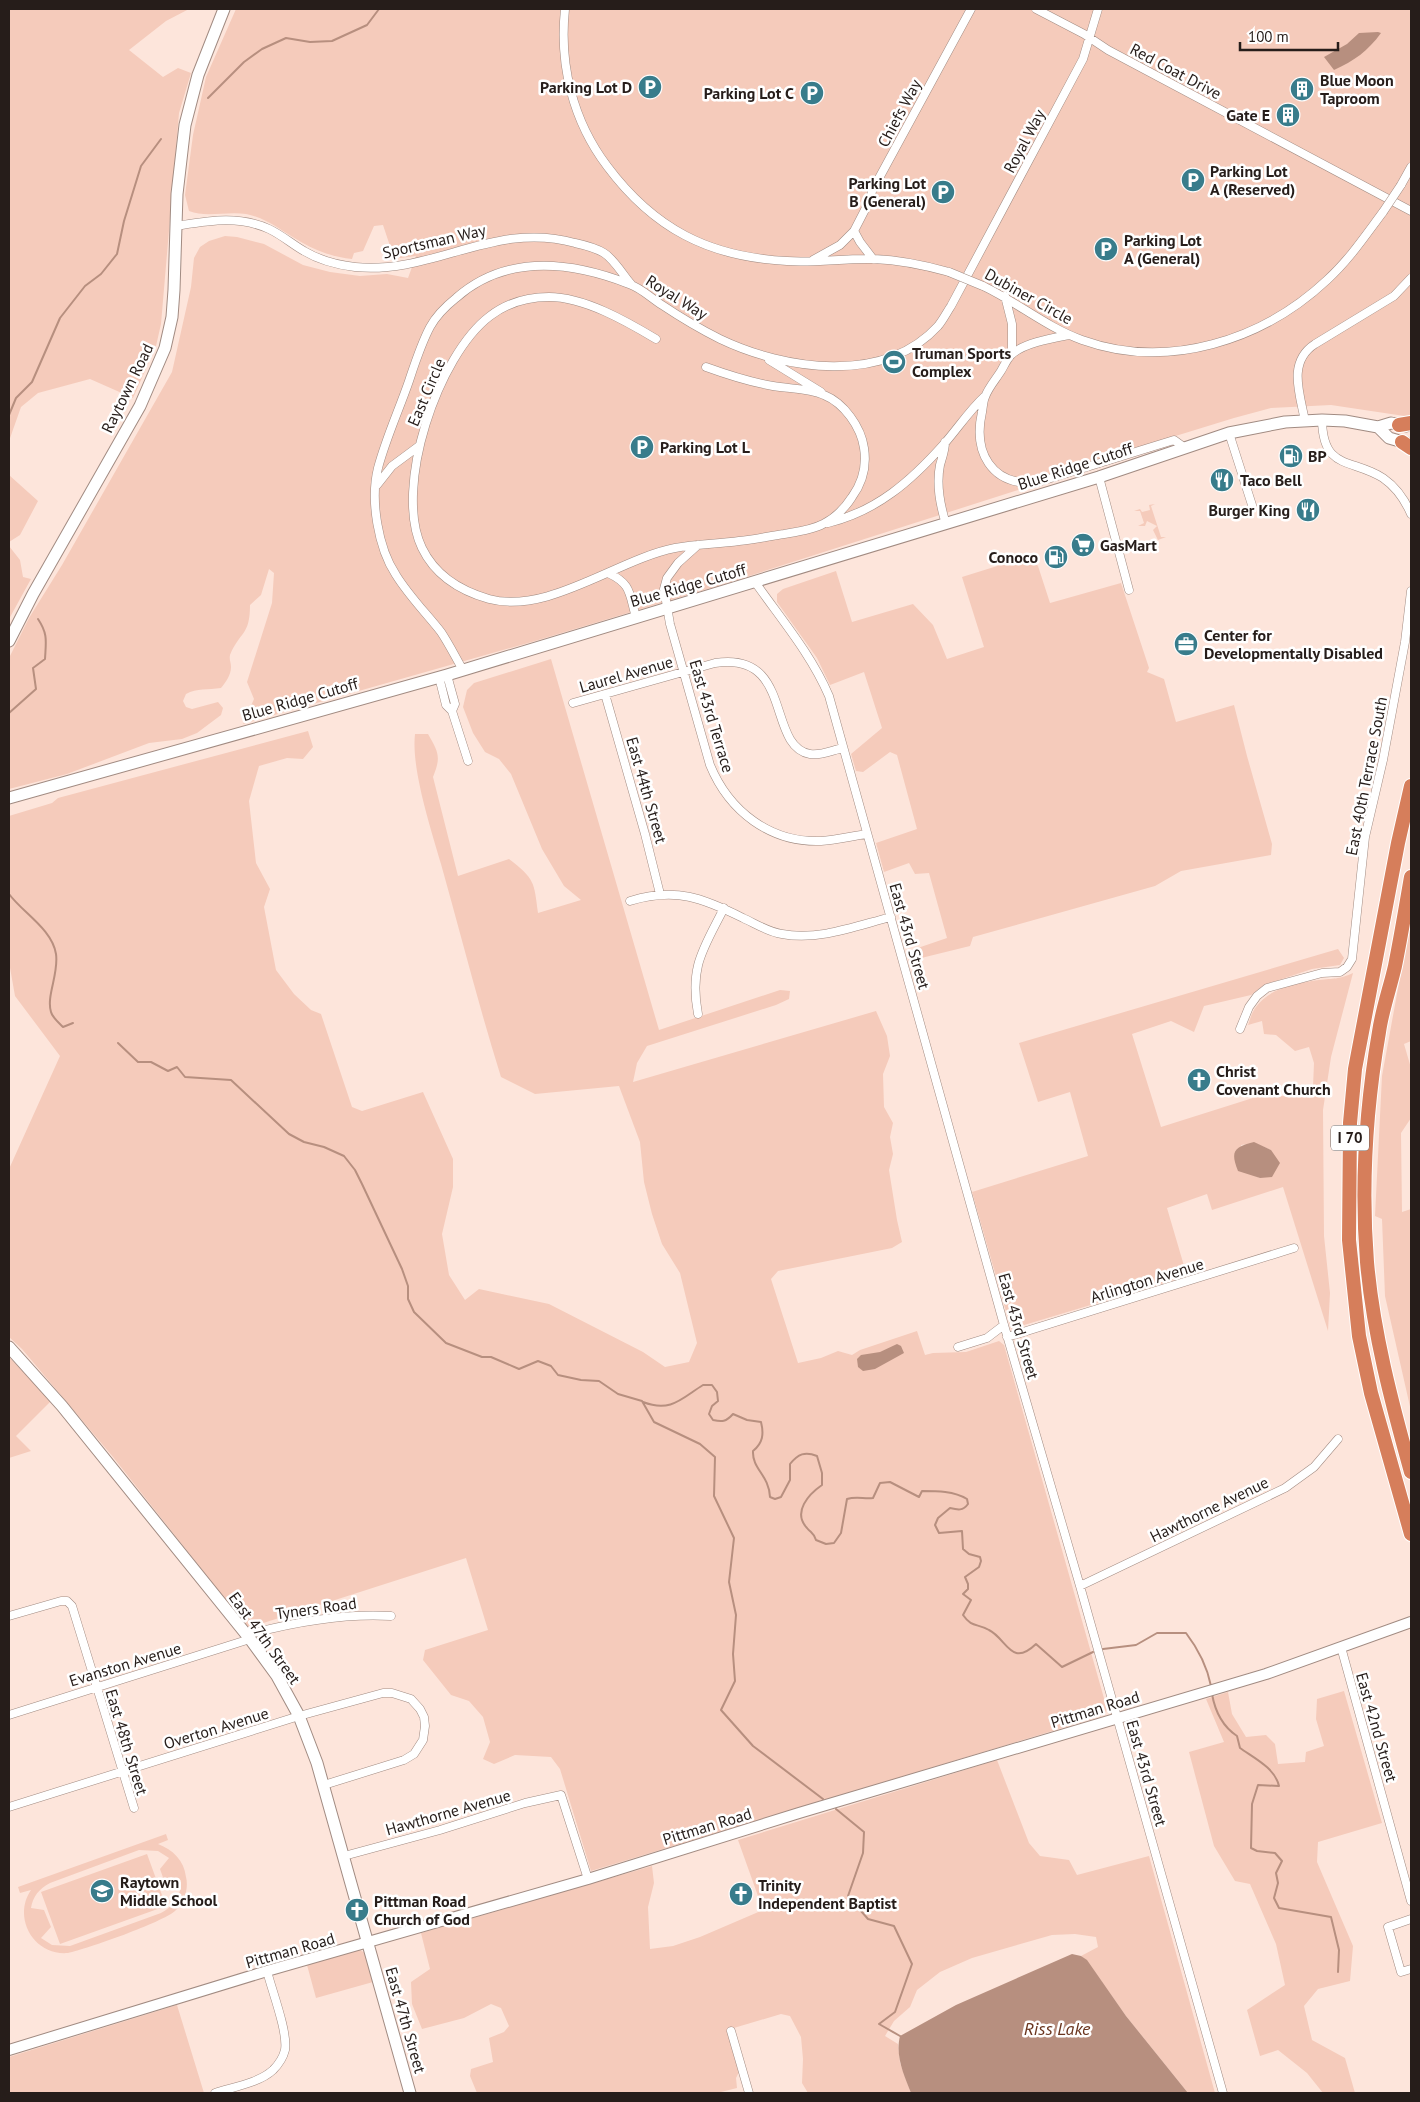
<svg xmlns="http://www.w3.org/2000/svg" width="1420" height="2102" font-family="'PT Sans',sans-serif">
	<rect width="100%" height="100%" fill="#fde5db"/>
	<path fill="#f5cbbb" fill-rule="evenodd" d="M9,9H189L166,21L129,50L163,77L178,68L191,73L179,113L161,324L156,346L133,398L90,379L38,393L21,407L9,441Z
		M236,9H1411V417L1331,405L1271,408L1234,418L1039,478L1018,490L724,584L535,641L243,724L254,699L247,682L272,603L274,573L269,569L261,595L250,605C250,636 240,631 230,655C229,660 231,662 231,667C231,675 226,682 221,688C208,690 197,688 186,694L183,701L186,707L192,709L218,702L223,708L221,715L197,733L182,739L149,743L67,774L9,789V658L29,618L62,565L172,372L191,287L194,258L200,247L209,241L225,236L237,237L264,244L303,265L330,272L360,276L387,274L408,278L416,256L400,258L392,252L383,225L374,226L363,251L354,253L352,259C333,257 317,251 301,242C283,232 267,218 246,214C227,211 206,218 189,211L185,195L193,135L206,77Z
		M9,475L38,501L20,535L9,542Z
		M1155,504L1151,506L1161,537H1166L1158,540L1153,530L1157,526L1147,521L1145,526H1138L1144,523L1140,511H1134L1140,509L1142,512L1150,510L1149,505Z
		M9,546L20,560L23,577L31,579L9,619Z
		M1029,556L1038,566L1050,603L1121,583L1149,668L1147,672L1164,679L1176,722L1234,705L1247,756L1272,844L1271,855L1181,871L1155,886L973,937L970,946L909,961L906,952L947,938L929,873L915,874L909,863L884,872L876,843L917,829L897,755L890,752L863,772L856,771L851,754L882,728L864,672L830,685L817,658L777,602V594L783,589L836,571L852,622L913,604L933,625L947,659L984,647L962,577Z
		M551,659L659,1030L780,990L790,991L789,999L776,1005L647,1046L637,1063L633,1082L876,1011L887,1036L890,1056L883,1074L884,1107L893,1123L890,1137L893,1154L889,1170L897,1220L902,1242L892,1248L778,1271L771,1279L798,1363L821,1358L838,1351L852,1355L860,1350L917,1331L925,1355L933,1353L966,1352L999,1341L1004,1345L1107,1709L1105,1715L591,1871L560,1769L551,1757L515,1755L494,1764L483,1759L490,1742L483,1717L469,1701L451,1695L423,1660L425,1650L488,1630L466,1558L248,1628L113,1457L22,1349L9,1337V1169L60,1056L15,996L9,962V816L52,803L58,798L308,731L313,747L303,759L287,758L259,766L249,801L256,863L270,889L264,907L276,970L294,994L311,1010L321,1014L352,1107L362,1111L423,1092L453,1159V1187L442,1234L449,1275L465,1300L479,1289L549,1304L643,1352L665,1367L689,1362L697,1343L680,1273L662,1244L652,1214L644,1182L640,1142L619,1086L535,1094L501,1077C479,1007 461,935 441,864C431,829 411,769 415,734H428C439,753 441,757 433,777L458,876L509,859C535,879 534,882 538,913L581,900L564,886L542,849L511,774L499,759L485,752L473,733L463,707L467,690L474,683Z
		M1411,917V1041L1404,1044L1411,1068V1118L1401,1133L1402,1212L1411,1209V1411L1385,1296L1382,1219L1375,1216L1382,1076Z
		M1338,949L1344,958L1340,965L1312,969L1264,985L1251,995L1204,1006L1194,1032L1171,1021L1132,1034L1161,1127L1256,1097L1288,1096L1313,1087L1314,1063L1309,1047L1295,1051L1276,1035L1264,1034L1262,1021L1248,1025C1250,1019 1252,1012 1256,1007C1269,988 1297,983 1319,980C1334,978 1338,980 1353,973L1331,1057L1323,1110L1324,1236L1330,1293L1328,1331L1283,1187L1212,1210L1207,1194L1167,1208L1187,1276L1011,1329L972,1192L1088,1156L1070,1092L1038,1102L1019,1043ZM1254,1143L1271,1150L1260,1178L1246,1172L1241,1145Z
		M9,1357L51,1401L16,1436L31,1451L9,1458Z
		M1344,1691L1382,1823L1318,1842L1317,1862L1353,1946L1350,1981L1318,1989L1304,2006L1312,2040L1345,2058L1355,2093H1323L1307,2073L1278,2050L1260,2056L1247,2010L1285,1985L1276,1944L1250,1884L1235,1881L1214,1846L1189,1752L1224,1742L1206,1699L1228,1692L1232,1714L1246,1737L1266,1735L1275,1744L1278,1764L1305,1762L1306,1752L1324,1746L1316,1719L1317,1699Z
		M997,1760L1029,1843L1040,1856L1069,1860L1077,1875L1149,1856L1215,2093H1188L1126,2016L1087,1961L1081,1956L1098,1947L1096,1937L1075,1934L1052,1935L972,1958L940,1972L917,1990L910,2007L894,2021L885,2036L898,2044L900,2063L911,2093H808L802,2083L803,2059L801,2037L790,2016L781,2014L727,2030L739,2072L736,2078L737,2088L717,2093H477L470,2076L471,2069L493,2062L489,2038L504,2032L509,2026L501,2008L491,2004L464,2018L422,2029L412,2004L411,1982L430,1969L421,1933L652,1866L654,1883L648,1907L650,1949L673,1946L700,1937L763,1910L738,1840Z
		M166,1834L168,1840L158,1844C173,1850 184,1860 186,1877C189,1889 184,1903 175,1911C163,1922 87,1949 68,1953C34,1956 12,1918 31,1890L20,1893L18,1887ZM139,1850L158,1851L169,1858L160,1869L166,1886L181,1888C177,1900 172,1907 161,1913L70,1946L52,1945L41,1938L51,1927L44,1910L31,1908C33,1896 39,1889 50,1883Z
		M147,1854L166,1906L60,1944L41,1892Z
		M360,1950L365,1953L373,1982L316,1998L307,1965Z
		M177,2005L204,2093H9V2057Z"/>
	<path fill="#b78f7f" d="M1378,32L1381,33C1368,51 1354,61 1334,70L1324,57L1347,44L1359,33Z
		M1254,1142L1271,1150L1280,1163L1272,1177L1260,1178L1238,1171C1230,1151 1234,1147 1254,1142Z
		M897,1344L901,1346L904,1353L875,1369L863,1371L858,1367L857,1359L861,1355L880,1352Z
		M1072,1954L1081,1956L1087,1960L1126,2016L1188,2093H911C904,2075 895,2056 900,2036L956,2005Z"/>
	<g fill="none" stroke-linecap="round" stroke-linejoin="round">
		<path stroke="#b78f7f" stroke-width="2" d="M208,98L244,62L262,49L286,38L310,42L332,41L367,25L379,9
			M9,415L16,398L32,382L60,318L85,286L101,274L117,254L124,221L141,166L161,139
			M9,713L36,689L33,668L45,659C46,641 48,634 38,619
			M9,894C23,913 52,929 56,954C59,974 46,996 51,1012C52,1017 59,1023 63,1027L73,1023
			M118,1043L138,1062H151L168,1071L177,1067L185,1077L231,1080L289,1134L304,1142L324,1147L344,1156L355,1170L362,1184L402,1269L408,1286V1299L414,1312L446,1343L482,1357H491L519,1369L538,1361L551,1366L558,1375L581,1380L599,1381L618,1394L642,1401L654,1422L700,1444L715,1457L714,1496L734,1538L729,1582L736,1615L733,1654L735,1681L721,1710L753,1746L823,1799
			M643,1402C671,1413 682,1398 703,1385H712L717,1392L718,1401L712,1406L709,1414L713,1420C722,1422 726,1422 733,1414L747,1420L761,1422C764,1434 763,1443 753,1451C752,1469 769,1475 770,1497L775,1499L781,1497L790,1480V1464C798,1454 805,1451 817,1456L822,1473V1485C809,1494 792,1512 807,1528C811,1533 814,1533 816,1540L826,1544L834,1543L841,1533L847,1499C856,1496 864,1499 873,1498L880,1483L890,1482L919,1497L922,1491C937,1491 954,1491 967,1499L968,1504C963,1511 958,1510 950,1508L938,1518L935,1525L939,1533L962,1531L963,1549L969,1554L980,1557L981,1561L979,1567L965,1577L968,1584V1589L963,1594L971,1600L963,1615C972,1628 977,1623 989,1630C1007,1639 1011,1668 1036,1644L1062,1667L1093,1652
			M1103,1649L1136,1645L1157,1633H1186C1199,1650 1207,1666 1211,1686
			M1212,1694C1215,1711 1222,1726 1237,1736L1240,1748C1254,1758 1275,1768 1279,1786L1258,1785L1252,1804L1251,1848L1257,1851L1275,1853L1282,1861L1276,1873L1278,1883L1274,1898L1279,1908L1331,1917L1339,1950L1338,1972
			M836,1809L864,1832L863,1853L848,1896L868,1919L894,1926L912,1964L895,2012L879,2024L900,2036"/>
		<g stroke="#a18b82" stroke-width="9">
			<path id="minor" d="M565,9C559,65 573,121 607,166C654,229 709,257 787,261C816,263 845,258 874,259C900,260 924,265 949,272
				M1036,9L1084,34L1108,50L1411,211
				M1401,185L1411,167
				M176,226C208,221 238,215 269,229C282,235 293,245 304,251C319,260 338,265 355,267C433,275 495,220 575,243C584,245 596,248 604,253C614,259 623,275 631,284
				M873,259L860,242L854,231L870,200L872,191L971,9
				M813,260L840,245L854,231
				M983,286C1017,302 1046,327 1082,340C1168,371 1263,340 1327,280C1349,260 1365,236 1383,212
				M1005,296L1012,324V354
				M1069,335C1053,338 1023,343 1011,355C1007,359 1004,366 1001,371C996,379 988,388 985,397C983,401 983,407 982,412C973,452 991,485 1035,483L1174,440L1185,448
				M656,339C626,321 584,297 549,297C528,297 507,303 490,316C438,355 393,488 422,548C435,575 461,591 489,599C548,615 618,559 675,548C696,544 718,544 739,541C754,540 769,536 784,534C796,532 812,530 823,524C835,518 845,508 852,497C863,482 867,467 864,448C861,427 844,403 824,395C808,388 790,389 773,386C750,382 728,375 706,367
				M769,360L821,392
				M1322,420C1323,471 1352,458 1383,478C1396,487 1405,500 1411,514
				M1305,421C1300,394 1287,362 1315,344L1394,296L1411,278
				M1229,433L1252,505
				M945,442C945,450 942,458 940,465C936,485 940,505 946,524
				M1099,477L1129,590
				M377,485L392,466L419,446
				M828,523C877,511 911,481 944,444C958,428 969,411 984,397
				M698,545L678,563L667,578L664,589L670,624L710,765C729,811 770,843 821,841C836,840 852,836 867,834
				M608,573C632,584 629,594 636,617
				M755,582C781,619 811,654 829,696L1004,1325L1080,1586L1223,2093
				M463,670C456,658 449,644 441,632C426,613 409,596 396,575C378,548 370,500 378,468C386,438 399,410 409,381C415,363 421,344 430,327C436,316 446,306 456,298C506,254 570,261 629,284C641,288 651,298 662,305C680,317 700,329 720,339C785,370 884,385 938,326C943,320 947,312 951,306L1083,59L1098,9
				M439,677L446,705L452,711L455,704L447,675
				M605,694L645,834L660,894
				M573,703L715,663C794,651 766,746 810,754C820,756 833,750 843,748
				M452,711L468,761
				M630,901C676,887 703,898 743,918C756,924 768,932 782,934C818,941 856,926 891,917
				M698,1014C689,966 704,948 724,908
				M1240,1029L1249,1007L1257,996L1267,988L1322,973L1340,972L1347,967L1352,959L1365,837L1383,760L1405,642L1411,591
				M1007,1337L1294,1248
				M958,1347L987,1338L1004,1325
				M1080,1586L1285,1488L1314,1467L1338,1439
				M9,1616L61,1601H67L72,1606L134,1808
				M246,1635C294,1622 342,1613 391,1616
				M1341,1647L1411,1901
				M9,1715L250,1639
				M9,1807L299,1716L383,1693H392L411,1699L420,1709L424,1717L425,1726L423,1740L414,1754L404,1760L324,1785
				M344,1856L440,1830L525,1803L561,1795L588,1879
				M1411,1919L1388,1927L1401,1972L1411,1969
				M731,2031L749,2093
				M215,2093C233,2087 259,2083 273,2070C278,2065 283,2058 285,2050C288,2032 272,1991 267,1971"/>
		</g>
		<g stroke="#a18b82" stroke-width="12">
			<path id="tertiary" d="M9,2050L267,1971L588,1879L799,1813L1266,1674L1411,1622"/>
		</g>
		<g stroke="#a18b82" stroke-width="13">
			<path id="secondary" d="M1378,427L1389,438L1410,444
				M9,641L33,594L140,406L165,348L172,317L174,290L177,194L185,125L198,75L224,9
				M9,798L447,675L1099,477L1229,433L1285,422L1322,420L1345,421L1378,427L1391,423L1406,426
				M9,1347L62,1406L250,1639L277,1676L299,1716L317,1763L410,2093"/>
		</g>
		<g stroke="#fff" stroke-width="16">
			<path id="motorway" d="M1399,425L1411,423
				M1402,442L1411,448
				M1411,786L1398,843L1355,1069L1350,1123L1349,1240L1359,1336L1371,1393L1411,1534
				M1411,877C1406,906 1401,936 1395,966C1390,988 1382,1010 1379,1032C1366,1107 1361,1186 1367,1262C1373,1332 1392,1404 1411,1472"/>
		</g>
		<use href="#minor" stroke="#fff" stroke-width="8"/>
		<use href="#tertiary" stroke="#fff" stroke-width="10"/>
		<use href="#secondary" stroke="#fff" stroke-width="11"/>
		<use href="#motorway" stroke="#d67e5b" stroke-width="14"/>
		<g stroke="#a18b82" stroke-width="9" stroke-linecap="butt">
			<path id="minor-bridge" d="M1383,212L1401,185
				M949,272L983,286"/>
		</g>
		<use href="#minor-bridge" stroke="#fff" stroke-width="8"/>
	</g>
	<defs>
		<g id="parking-disc" transform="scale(1.25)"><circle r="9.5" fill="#387c8b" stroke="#fff"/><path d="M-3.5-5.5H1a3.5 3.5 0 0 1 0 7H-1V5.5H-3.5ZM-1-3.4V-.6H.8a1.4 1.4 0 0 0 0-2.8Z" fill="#fff"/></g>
		<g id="building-disc" transform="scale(1.25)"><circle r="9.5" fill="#387c8b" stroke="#fff"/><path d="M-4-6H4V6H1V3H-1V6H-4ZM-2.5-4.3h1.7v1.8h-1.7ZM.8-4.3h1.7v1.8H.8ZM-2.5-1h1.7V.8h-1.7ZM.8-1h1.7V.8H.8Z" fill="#fff"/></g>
		<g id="stadium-disc" transform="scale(1.25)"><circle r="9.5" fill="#387c8b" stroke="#fff"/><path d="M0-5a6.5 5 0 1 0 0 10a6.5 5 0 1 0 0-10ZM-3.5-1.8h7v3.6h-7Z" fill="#fff"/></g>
		<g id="fuel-disc" transform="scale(1.25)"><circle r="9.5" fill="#387c8b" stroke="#fff"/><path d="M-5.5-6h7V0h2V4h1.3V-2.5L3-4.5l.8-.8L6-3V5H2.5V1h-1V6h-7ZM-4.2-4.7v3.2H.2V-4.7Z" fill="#fff"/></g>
		<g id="restaurant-disc" transform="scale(1.25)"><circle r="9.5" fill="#387c8b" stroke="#fff"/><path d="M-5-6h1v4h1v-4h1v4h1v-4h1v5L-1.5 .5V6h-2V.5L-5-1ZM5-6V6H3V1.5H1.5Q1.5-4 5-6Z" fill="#fff"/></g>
		<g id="supermarket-disc" transform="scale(1.25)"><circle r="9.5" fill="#387c8b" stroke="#fff"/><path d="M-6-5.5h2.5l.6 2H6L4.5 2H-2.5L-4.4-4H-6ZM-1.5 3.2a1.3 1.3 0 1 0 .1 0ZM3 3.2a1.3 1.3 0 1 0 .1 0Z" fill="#fff"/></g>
		<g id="office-disc" transform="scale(1.25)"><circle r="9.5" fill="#387c8b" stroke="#fff"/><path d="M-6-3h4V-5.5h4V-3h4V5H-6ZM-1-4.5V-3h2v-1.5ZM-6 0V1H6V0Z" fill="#fff"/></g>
		<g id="church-disc" transform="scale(1.25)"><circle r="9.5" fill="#387c8b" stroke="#fff"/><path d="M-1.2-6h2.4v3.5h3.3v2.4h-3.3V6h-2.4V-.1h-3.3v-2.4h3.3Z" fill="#fff"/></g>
		<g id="school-disc" transform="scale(1.25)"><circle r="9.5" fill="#387c8b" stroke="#fff"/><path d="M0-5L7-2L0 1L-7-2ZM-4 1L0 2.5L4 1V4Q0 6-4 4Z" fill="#fff"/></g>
	</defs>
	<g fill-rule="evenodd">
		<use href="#parking-disc" x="650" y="87"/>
		<use href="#building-disc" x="1302" y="89"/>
		<use href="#parking-disc" x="812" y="93"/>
		<use href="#building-disc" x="1288" y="115"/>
		<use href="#parking-disc" x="1193" y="180"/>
		<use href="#parking-disc" x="943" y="192"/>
		<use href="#parking-disc" x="1106" y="249"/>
		<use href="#stadium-disc" x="894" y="362"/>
		<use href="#parking-disc" x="642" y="447"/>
		<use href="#fuel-disc" x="1291" y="456"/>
		<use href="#restaurant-disc" x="1222" y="480"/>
		<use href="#restaurant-disc" x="1308" y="510"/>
		<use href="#supermarket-disc" x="1083" y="545"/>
		<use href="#fuel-disc" x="1056" y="557"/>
		<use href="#office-disc" x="1186" y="644"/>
		<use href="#church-disc" x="1199" y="1080"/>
		<use href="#school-disc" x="102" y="1891"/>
		<use href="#church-disc" x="741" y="1894"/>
		<use href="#church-disc" x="357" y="1910"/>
	</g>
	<g text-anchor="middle" stroke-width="5" stroke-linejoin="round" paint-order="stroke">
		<rect fill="#fff" stroke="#67615f" stroke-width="1" x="1331" y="1125.5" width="38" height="25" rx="4"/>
		<g font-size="15" font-weight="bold" fill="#261d1a">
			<text x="1350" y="1143">I 70</text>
		</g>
		<g font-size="16" fill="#261d1a" stroke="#fff">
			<text transform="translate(1176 71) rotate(28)" y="6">Red Coat Drive</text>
			<text transform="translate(899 113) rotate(-62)" y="6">Chiefs Way</text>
			<text transform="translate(1024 141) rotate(-62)" y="6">Royal Way</text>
			<text transform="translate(434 241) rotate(-13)" y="6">Sportsman Way</text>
			<text transform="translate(1029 296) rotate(29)" y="6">Dubiner Circle</text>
			<text transform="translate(677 297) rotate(32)" y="6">Royal Way</text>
			<text transform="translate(127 388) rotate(-64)" y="6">Raytown Road</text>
			<text transform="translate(426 392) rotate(-67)" y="6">East Circle</text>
			<text transform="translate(1075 466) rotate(-18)" y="6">Blue Ridge Cutoff</text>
			<text transform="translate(688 585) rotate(-16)" y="6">Blue Ridge Cutoff</text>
			<text transform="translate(626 674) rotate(-16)" y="6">Laurel Avenue</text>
			<text transform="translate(300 699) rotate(-16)" y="6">Blue Ridge Cutoff</text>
			<text transform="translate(712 716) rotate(73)" y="6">East 43rd Terrace</text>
			<text transform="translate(1366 776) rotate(-79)" y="6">East 40th Terrace South</text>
			<text transform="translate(647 790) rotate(74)" y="6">East 44th Street</text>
			<text transform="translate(910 936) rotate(74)" y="6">East 43rd Street</text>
			<text transform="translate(1147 1280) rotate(-17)" y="6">Arlington Avenue</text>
			<text transform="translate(1019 1326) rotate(74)" y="6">East 43rd Street</text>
			<text transform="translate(1209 1509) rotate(-26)" y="6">Hawthorne Avenue</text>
			<text transform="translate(316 1608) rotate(-8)" y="6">Tyners Road</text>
			<text transform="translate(265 1638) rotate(54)" y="6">East 47th Street</text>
			<text transform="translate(125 1664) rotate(-17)" y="6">Evanston Avenue</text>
			<text transform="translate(1095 1709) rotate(-17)" y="6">Pittman Road</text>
			<text transform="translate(1377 1727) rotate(74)" y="6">East 42nd Street</text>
			<text transform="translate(216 1728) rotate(-17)" y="6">Overton Avenue</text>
			<text transform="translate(127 1742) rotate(73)" y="6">East 48th Street</text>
			<text transform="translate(1147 1773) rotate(74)" y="6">East 43rd Street</text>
			<text transform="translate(448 1812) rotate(-16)" y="6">Hawthorne Avenue</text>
			<text transform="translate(707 1826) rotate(-17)" y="6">Pittman Road</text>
			<text transform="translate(290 1950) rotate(-16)" y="6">Pittman Road</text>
			<text transform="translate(406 2020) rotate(74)" y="6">East 47th Street</text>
		</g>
		<g font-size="16" font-weight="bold" fill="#261d1a" stroke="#fff" text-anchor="start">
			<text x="1320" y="86">Blue Moon<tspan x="1320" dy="18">Taproom</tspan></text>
			<text x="632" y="93" text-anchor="end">Parking Lot D</text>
			<text x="794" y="99" text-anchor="end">Parking Lot C</text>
			<text x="1270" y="121" text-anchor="end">Gate E</text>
			<text x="1210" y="177">Parking Lot<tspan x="1210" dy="18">A (Reserved)</tspan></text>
			<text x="926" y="189" text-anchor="end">Parking Lot<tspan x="926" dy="18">B (General)</tspan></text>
			<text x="1124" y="246">Parking Lot<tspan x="1124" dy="18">A (General)</tspan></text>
			<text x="912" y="359">Truman Sports<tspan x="912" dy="18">Complex</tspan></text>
			<text x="660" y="453">Parking Lot L</text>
			<text x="1308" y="462">BP</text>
			<text x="1240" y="486">Taco Bell</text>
			<text x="1290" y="516" text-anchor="end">Burger King</text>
			<text x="1100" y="551">GasMart</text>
			<text x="1038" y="563" text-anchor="end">Conoco</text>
			<text x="1204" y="641">Center for<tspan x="1204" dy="18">Developmentally Disabled</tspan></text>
			<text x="1216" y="1077">Christ<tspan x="1216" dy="18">Covenant Church</tspan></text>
			<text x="120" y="1888">Raytown<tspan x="120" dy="18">Middle School</tspan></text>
			<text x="758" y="1891">Trinity<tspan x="758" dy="18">Independent Baptist</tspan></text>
			<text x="374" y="1907">Pittman Road<tspan x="374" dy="18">Church of God</tspan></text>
		</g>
		<g font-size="18" font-style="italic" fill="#6a351e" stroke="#fff">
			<text x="1057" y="2035">Riss Lake</text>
		</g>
	</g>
	<rect width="1420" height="2102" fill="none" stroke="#261d1a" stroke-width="20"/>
	<path d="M1240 42v8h98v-8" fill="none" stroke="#261d1a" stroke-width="2.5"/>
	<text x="1248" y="42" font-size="15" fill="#261d1a" stroke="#ffffff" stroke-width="4" paint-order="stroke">100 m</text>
</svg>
